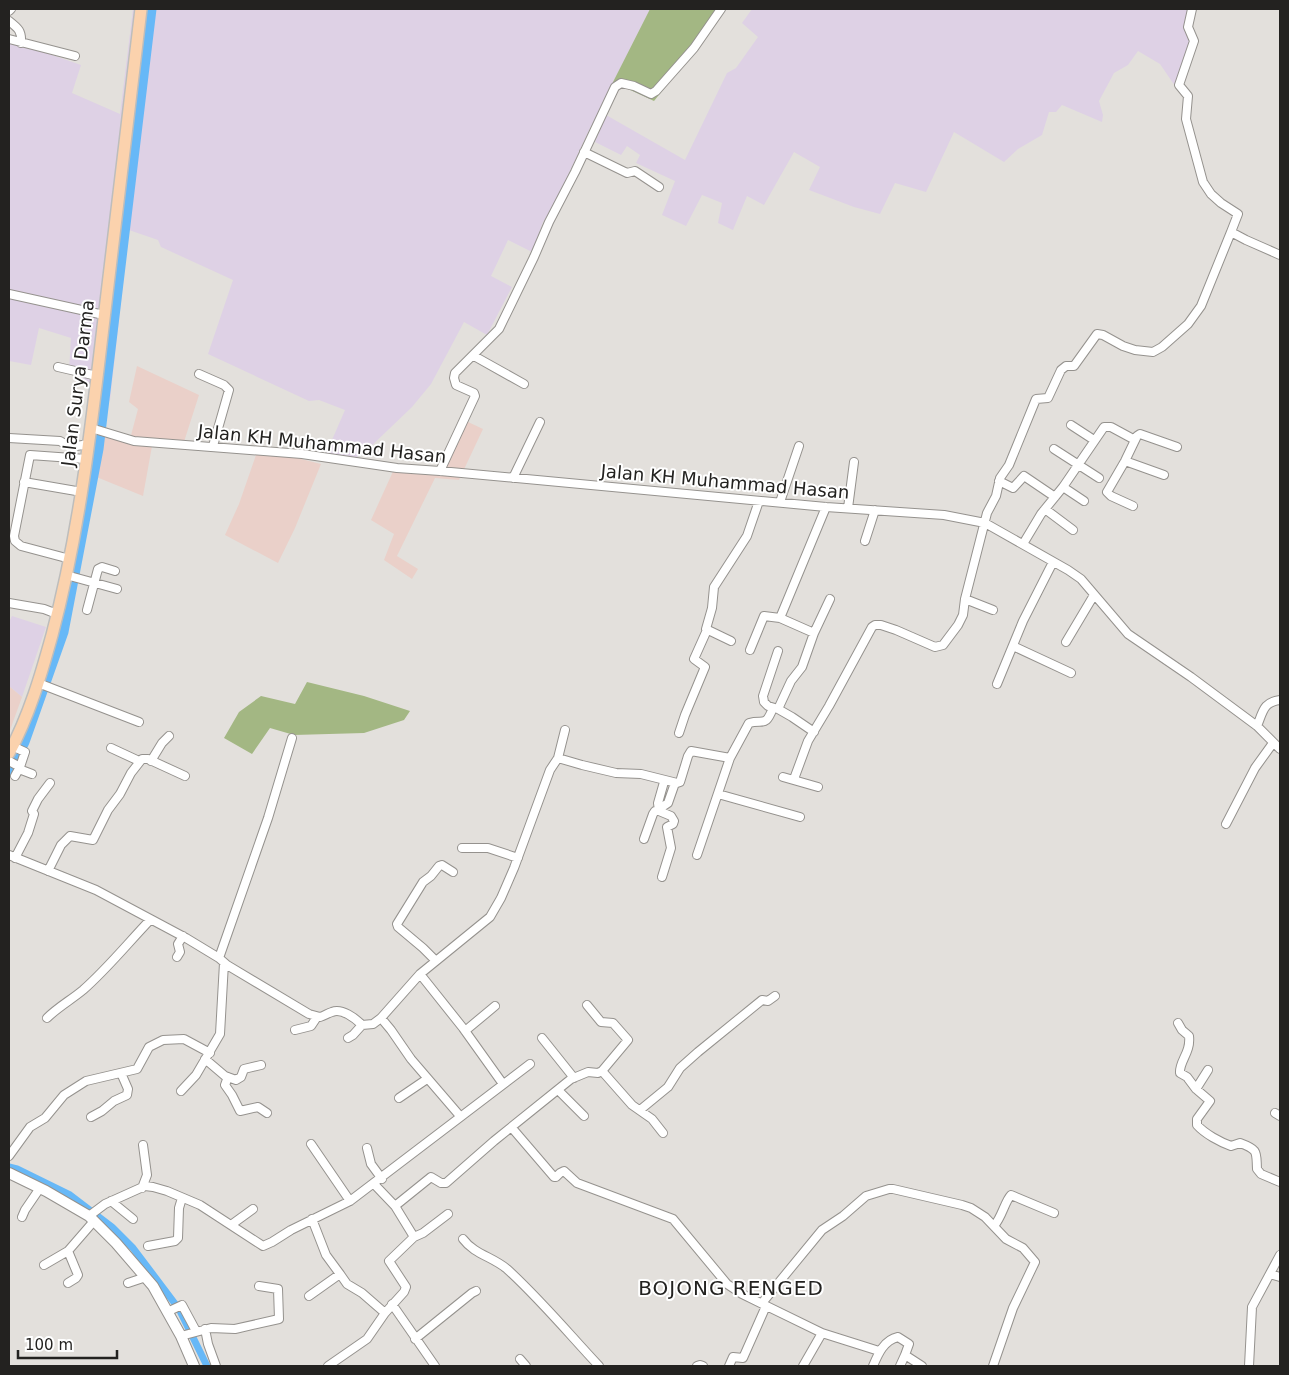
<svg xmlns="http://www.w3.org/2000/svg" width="1289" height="1375" font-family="'DejaVu Sans',sans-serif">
	<rect width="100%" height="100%" fill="#e3e0dc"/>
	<path fill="#ded1e5" d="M133,9H650L599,111L685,160L727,73L736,68L758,37L742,23L752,9H1189L1186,19L1187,31L1192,40L1175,86L1160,64L1138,51L1128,65L1114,73L1099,101L1103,115L1102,122L1062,105L1056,112H1049L1042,135L1018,149L1004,162L954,132L926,192L895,183L880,214L854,207L809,190L820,167L794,152L764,205L747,196L733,230L718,223L722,203L702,195L686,226L662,215L675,181L636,163L640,155L627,146L621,155L595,142L600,130L591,126L554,205L543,222L532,252L508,240L491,276L512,287L487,335L464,322L431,384L412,407L365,452L350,461L325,456L345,410L319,400L309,401L208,354L233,280L161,247L158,240L129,230L110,401L69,370L71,338L39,328L31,365L9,361V40L81,65L72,93L120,114Z
		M12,616L46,627L22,697L9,686V622Z"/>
	<path fill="#ead0c9" d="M137,366L199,395L182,448L152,446L143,496L94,476L103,433L130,439L138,409L129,402Z
		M466,421L483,429L459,480L435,478L397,556L418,569L412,579L384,560L394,534L371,520L395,467L436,472Z
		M257,452L281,454L321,464L295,528L278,563L225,535L239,504Z
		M9,686L22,697L9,733Z"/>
	<path fill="#a3b783" d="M650,9H724L693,53L654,101L613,82Z
		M307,682L364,696L410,711L404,720L364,733L294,735L270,728L252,754L224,738L239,712L261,696L295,704Z"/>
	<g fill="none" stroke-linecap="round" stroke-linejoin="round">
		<path stroke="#67b8f7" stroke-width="7" d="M9,1167L17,1169L70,1195L112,1227L133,1248L179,1309L207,1366"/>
		<path stroke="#67b8f7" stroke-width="11" d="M9,771L24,742L63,632L98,449L151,9"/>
		<g stroke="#95928e" stroke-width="10">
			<path id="street" d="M1192,9L1188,27L1194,41L1179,85L1188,96L1186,119L1203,182L1211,194L1221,203L1238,214L1231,232L1246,240L1280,255
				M9,11L11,9
				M9,21C18,28 22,31 21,43
				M9,39L75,56
				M584,152L627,173L635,171L659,187
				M9,294L104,315
				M474,356L524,384
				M58,367L97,376
				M199,374L224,385L229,390L213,446
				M1071,425L1094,440
				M91,428L134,441L302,454L397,468L440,471L826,507L944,515L985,523L1068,570L1081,579L1128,634L1191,677L1257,726L1280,749
				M9,438L60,441L70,447L89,444
				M1054,449L1099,478
				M1125,461L1164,475
				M440,471L475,396L474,393L456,385L454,378L455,373L499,329L534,257L549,222L575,172L615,87L621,83L634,86L651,94L656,91L694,48L721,9
				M513,478L540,422
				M999,481L1013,488L1024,476L1055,497
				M24,482L82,492
				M1063,487L1084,501
				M780,502L799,446
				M1133,506L1111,496L1107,492L1125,461L1137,436L1140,434L1177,447
				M848,508L854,462
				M1045,509L1073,530
				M865,541L875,510
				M1023,544L1041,514L1063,487L1104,427H1111L1135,440
				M70,559L21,546L15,541L14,536L30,455L86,459
				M66,575L117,589
				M965,599L993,610
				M9,603L44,609L57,614
				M87,610L98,569L102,567L115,571
				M780,618L826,507
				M731,641L706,629L712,608L714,587L747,536L759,501
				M1066,642L1094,595
				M1013,646L1071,673
				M750,650L764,616L780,618L814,633
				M778,651L763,696L764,702L768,706L778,709L792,717L814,732
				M38,683L139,722
				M997,684L1023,621L1053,562
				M778,709L791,681L802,667L814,633L830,599
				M1257,726C1263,712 1263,702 1280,700
				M679,733L685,715L705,667L694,659L707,630
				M12,746L25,752L20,767
				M111,748L139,761
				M558,758L582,765L616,773L641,774L677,783L680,782L688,756L691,751L730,758
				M9,761L20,767L15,776
				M151,761L162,743L169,736
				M19,769L32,774
				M783,777L818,787
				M794,779L808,741L829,706L872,627L875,625H881L896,630L935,647L943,645L958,625L963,615L965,599L987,513L996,496L1000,478L1009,465L1036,399L1048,398L1061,370L1066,366H1074L1097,334L1103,335L1123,346L1135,350L1153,352L1162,347L1188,324L1201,306L1231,232
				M718,794L800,817
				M659,809L668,803L675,783
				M1226,824L1255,768L1273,743
				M644,839L653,814L655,811H659
				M462,848H488L518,858
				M9,855L96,890L186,938L219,958L227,965L309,1014L320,1017C324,1016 328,1013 332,1012C342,1008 355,1018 362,1025L373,1024L381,1018L420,974L490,917L501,898L514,868L550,770L558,758L565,730
				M697,855L730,758L749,723C764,719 765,728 773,708
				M15,858L28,833L34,814L32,811L38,799L50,783
				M48,871L61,845L70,836L93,840L108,810L120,794L131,773L142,759H148L185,776
				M662,877L671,848L667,827L673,824L674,821L671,816L659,811L658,803L664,782
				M177,957L180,952L178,944L183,936
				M219,958L268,818L292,738
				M436,961L423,948L398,927L397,924L423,882L431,876L439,866L442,865L453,872
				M420,974L463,1028L503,1084
				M47,1018C58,1007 71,1000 83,990C107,969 128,943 150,920
				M381,1018L391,1030L411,1059L460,1116
				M1178,1023L1182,1030L1189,1036C1191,1053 1179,1061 1180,1073L1187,1077L1196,1089L1210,1101L1197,1119V1125C1205,1134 1220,1142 1231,1146L1240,1143C1259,1150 1256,1152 1257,1169L1261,1174L1280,1182
				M295,1030L311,1026L317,1017
				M465,1031L495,1006
				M348,1038L353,1035L362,1025
				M542,1038L574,1078
				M205,1059L225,1076L236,1080L241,1077L244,1069L261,1065
				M602,1071L632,1105L652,1119L663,1133
				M228,1077L225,1085L232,1095L240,1111L258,1107L267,1113
				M1196,1089L1208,1070
				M558,1090L584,1116
				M181,1091L196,1075L220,1034L224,963
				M399,1098L427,1079
				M640,1110L668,1087L680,1068L698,1052L762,1000L768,1001L775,996
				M1275,1113L1280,1116
				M91,1117L102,1111L114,1101L127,1095L128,1089L121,1073
				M512,1128L554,1177H556L560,1173L564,1171L577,1183L673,1219L727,1284L742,1294L822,1333L879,1351
				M311,1144L350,1201
				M367,1148L371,1164L382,1179
				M9,1156L30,1127L45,1118L64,1095L86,1081L137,1069L149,1047L163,1040L184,1039L210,1053
				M374,1184L395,1206L431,1177L441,1183H446L494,1141L571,1079L588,1072L598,1073L602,1071L628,1040L613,1023L601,1022L587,1005
				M142,1188L147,1175L143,1145
				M111,1201L133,1219
				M395,1206L414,1237L423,1233L448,1214
				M89,1216L105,1204L145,1186L153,1187L167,1191L200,1205L263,1246L272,1242L291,1230L350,1201L530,1064
				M22,1217L25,1210L40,1188
				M312,1219L326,1255L340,1274L347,1284L362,1293L385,1313
				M231,1225L253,1209
				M994,1226C1002,1217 1005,1201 1011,1195L1054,1213
				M463,1239C474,1254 493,1257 507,1269C540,1299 569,1334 599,1366
				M148,1246L175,1241L178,1238L179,1208L182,1198
				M44,1265L68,1251L94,1221
				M1270,1274L1280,1277
				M68,1283L76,1278L78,1275L68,1251
				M128,1283L146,1277
				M309,1296L340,1274
				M762,1303L822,1230L843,1216L866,1196L889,1189H893L962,1205L971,1208L985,1217L1006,1239L1023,1248L1035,1262L1013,1308L993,1366
				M392,1304L435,1366
				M167,1312L182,1305L196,1331
				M205,1329L208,1344L216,1366
				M181,1336L211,1328L235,1329L279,1319L278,1289L259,1286
				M415,1339L472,1293L476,1291
				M520,1359L526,1366
				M328,1366L367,1339L385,1313L404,1292L406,1287L389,1261L414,1237
				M697,1366L700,1365L703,1366
				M729,1366L733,1357L743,1358L766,1306
				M803,1366L822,1333
				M873,1366C878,1354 884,1340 898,1337L909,1344L905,1355L922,1366
				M900,1366L905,1355
				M1249,1366L1252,1307L1280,1255"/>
		</g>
		<g stroke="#95928e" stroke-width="12">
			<path id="secondary" d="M9,1173L46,1191L89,1216L116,1243L153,1286L181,1336L194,1366"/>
		</g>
		<g stroke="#bdbdbc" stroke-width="14">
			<path id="primary" d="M9,753C29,716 41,675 52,635C79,534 91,430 103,327C115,221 128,115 141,9"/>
		</g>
		<use href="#street" stroke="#fff" stroke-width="8"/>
		<use href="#secondary" stroke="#fff" stroke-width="10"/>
		<use href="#primary" stroke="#fbd2ad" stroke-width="11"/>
	</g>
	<g text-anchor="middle" stroke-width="4" stroke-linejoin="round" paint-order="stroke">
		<g font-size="18" fill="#232220" stroke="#fff">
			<text transform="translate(78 383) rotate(-83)" y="6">Jalan Surya Darma</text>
			<text transform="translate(322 444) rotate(6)" y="6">Jalan KH Muhammad Hasan</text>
			<text transform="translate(725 482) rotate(5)" y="6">Jalan KH Muhammad Hasan</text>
		</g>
		<g font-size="20" letter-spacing="1" fill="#232220" stroke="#fff">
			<text x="731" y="1295">BOJONG RENGED</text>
		</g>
	</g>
	<rect width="1289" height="1375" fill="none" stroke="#232220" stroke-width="20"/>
	<path d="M18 1350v8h99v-8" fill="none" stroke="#232220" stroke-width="2.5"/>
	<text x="25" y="1350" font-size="15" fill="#232220" stroke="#ffffff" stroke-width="4" paint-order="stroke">100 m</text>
</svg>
